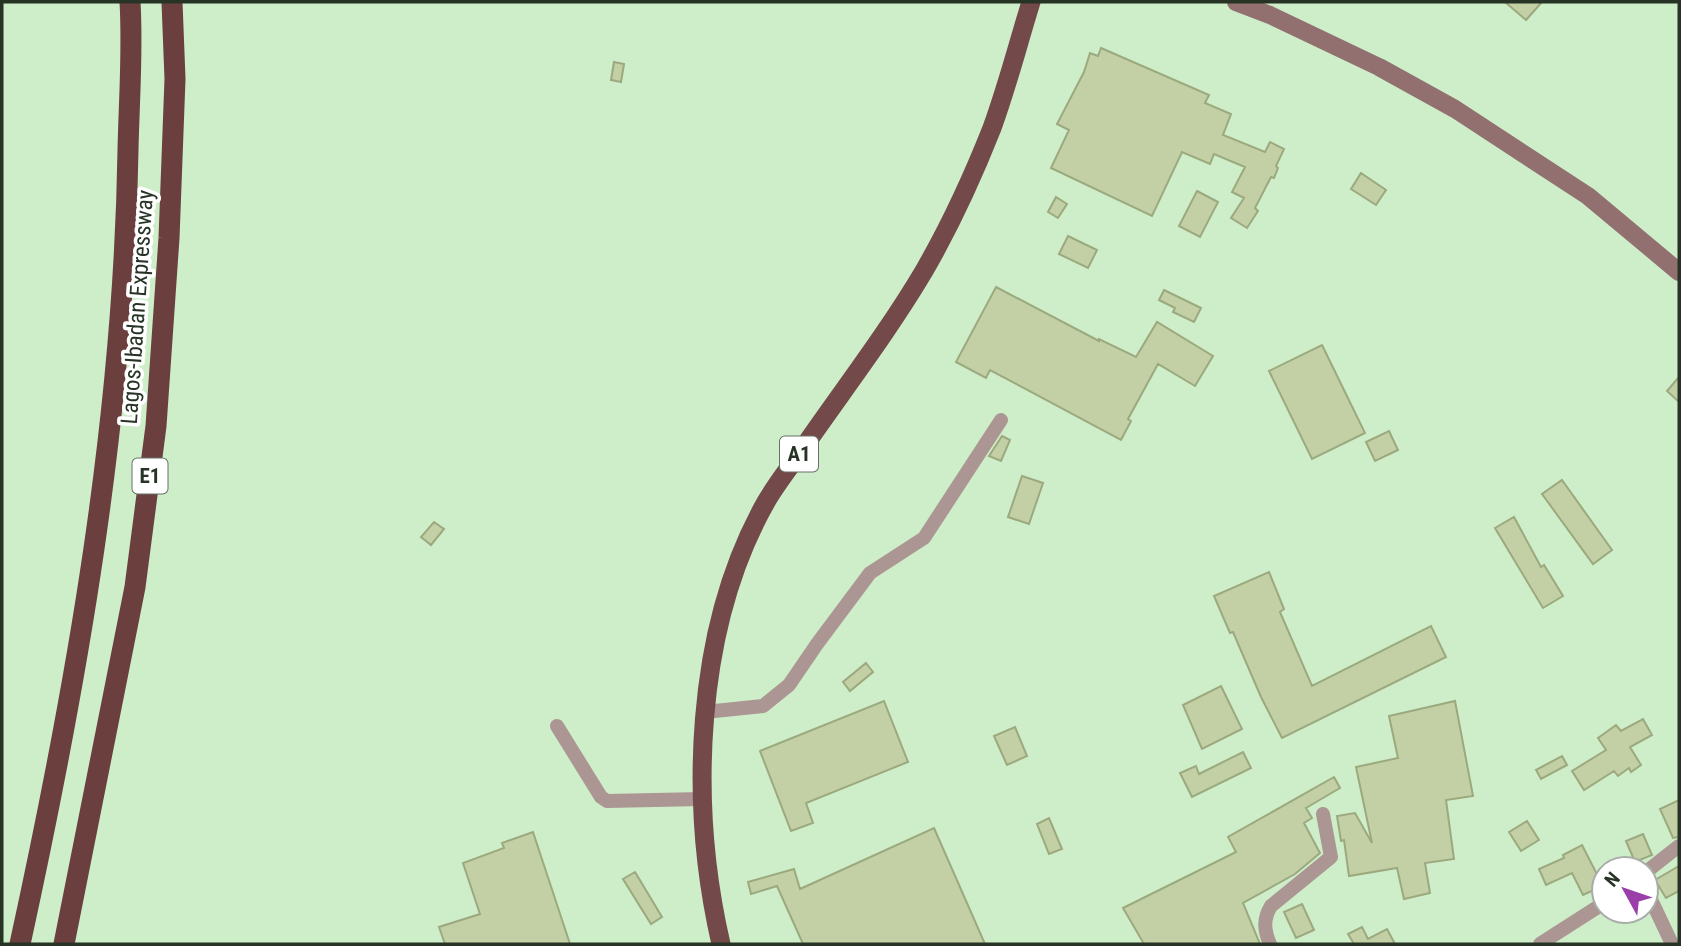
<svg xmlns="http://www.w3.org/2000/svg" width="1681" height="946" font-family="'Roboto Condensed',sans-serif">
	<rect width="100%" height="100%" fill="#cdeec8"/>
	<path fill="#c3d0a5" stroke="#9ca97e" stroke-width="2" d="M1505,2H1542L1526,20Z
		M1101,48L1209,95L1205,103L1231,114L1223,135L1265,152L1270,142L1284,149L1276,166L1278,168L1274,178L1271,177L1255,208L1258,211L1247,228L1231,218L1244,198L1232,192L1245,167L1214,154L1210,164L1182,152L1152,216L1051,168L1069,130L1057,124L1084,72L1090,53L1098,56Z
		M614,62L624,64L621,82L611,80Z
		M1361,173L1386,190L1376,205L1351,189Z
		M1197,191L1218,202L1200,237L1179,226Z
		M1056,197L1067,204L1058,218L1048,212Z
		M1068,236L1097,250L1088,268L1059,254Z
		M996,287L1099,341V339L1136,357L1157,322L1213,356L1195,386L1158,364L1128,419L1131,421L1121,440L990,370L986,378L956,362Z
		M1164,290L1201,308L1194,322L1173,312L1175,308L1159,300Z
		M1322,345L1365,433L1312,459L1269,371Z
		M1679,377V402L1667,391Z
		M1389,431L1398,450L1375,461L1366,442Z
		M1002,436L1010,440L1001,461L989,456Z
		M1022,476L1043,483L1029,524L1008,517Z
		M1562,480L1612,550L1593,564L1542,494Z
		M1514,517L1541,567L1544,565L1563,596L1543,608L1495,528Z
		M434,522L444,529L431,545L421,537Z
		M1269,572L1284,609L1280,612L1312,686L1431,626L1446,657L1282,738L1261,697L1233,632L1230,633L1214,596Z
		M866,663L873,672L850,691L843,682Z
		M1221,686L1242,729L1202,749L1183,705Z
		M884,701L908,762L806,803L813,823L791,831L760,751Z
		M1455,701L1473,796L1446,800L1454,859L1425,863L1430,893L1404,899L1397,868L1349,876L1344,840L1341,841L1337,816L1355,813L1372,843L1356,767L1398,758L1389,716Z
		M1643,719L1652,735L1630,747L1641,765L1631,772L1629,768L1618,776L1614,771L1584,790L1572,771L1606,750L1598,738L1616,725L1621,731Z
		M1015,727L1027,756L1007,765L994,736Z
		M1243,752L1251,768L1192,797L1180,773L1196,766L1199,774Z
		M1562,756L1567,765L1541,779L1536,770Z
		M1334,777L1340,788L1306,808L1312,818L1304,823L1320,853L1295,874L1243,903L1260,944H1144L1123,908L1236,852L1228,837Z
		M1679,800V837L1673,838L1660,809Z
		M1049,818L1062,849L1049,854L1037,824Z
		M1527,821L1539,840L1521,851L1509,832Z
		M934,828L985,944H803L777,886L751,894L748,882L794,869L800,889Z
		M533,832L570,944H445L439,927L480,914L463,863L504,848L502,843Z
		M1643,834L1652,855L1635,862L1626,841Z
		M1582,845L1603,886L1583,895L1572,873L1546,885L1539,869L1564,858L1563,855Z
		M1679,866V891L1666,898L1655,880Z
		M635,872L662,917L651,924L623,879Z
		M1302,904L1314,930L1296,938L1284,912Z
		M1362,927L1368,939L1387,929L1395,944H1354L1348,934Z"/>
	<g fill="none" stroke-linecap="round" stroke-linejoin="round">
		<path stroke="#ac9694" stroke-width="14" d="M705,712L763,706L789,685L817,644L870,573L924,538L1001,420
			M557,726L601,797L607,801L702,799
			M1646,872L1679,846
			M1646,889L1672,944
			M1270,944C1264,930 1263,919 1271,906L1331,857L1323,814
			M1540,944L1604,903"/>
		<path stroke="#91706f" stroke-width="18" d="M1236,2L1270,15L1379,67L1455,109L1588,196L1679,272"/>
		<path stroke="#734a49" stroke-width="19" d="M721,944C689,805 694,629 766,502C778,481 795,461 808,441C847,385 889,330 924,271C950,226 973,176 992,128C1007,87 1018,44 1031,2"/>
		<path stroke="#6a3f3e" stroke-width="21" d="M20,944C77,683 124,417 128,150C129,101 133,51 130,2
			M64,944L135,587L156,426L169,238L175,79L172,2"/>
	</g>
	<g text-anchor="middle" stroke-width="7" stroke-linejoin="round" paint-order="stroke">
		<g fill="#fff" stroke="#677066" stroke-width="2">
			<rect x="780" y="436.5" width="38" height="35" rx="5"/>
			<rect x="132.5" y="458.5" width="35" height="35" rx="5"/>
		</g>
		<g font-size="21" font-weight="bold" fill="#263325">
			<text x="799" y="461">A1</text>
			<text x="150" y="483">E1</text>
		</g>
		<g font-size="23" fill="#263325" stroke="#fff">
			<text transform="translate(137 307) rotate(-86)" y="8">Lagos-Ibadan Expressway</text>
		</g>
	</g>
	<rect width="1681" height="946" fill="none" stroke="#263325" stroke-width="7"/>
	<g transform="translate(1625 890) rotate(310)"><circle r="33" fill="#ffffff" stroke="#a8ada8" stroke-width="2"/>
	<path d="M0-5L12 26L0 18L-12 26Z" fill="#9a3fa9"/>
	<text y="-10" font-size="19" font-weight="bold" text-anchor="middle" fill="#263325">N</text>
	</g>
</svg>
